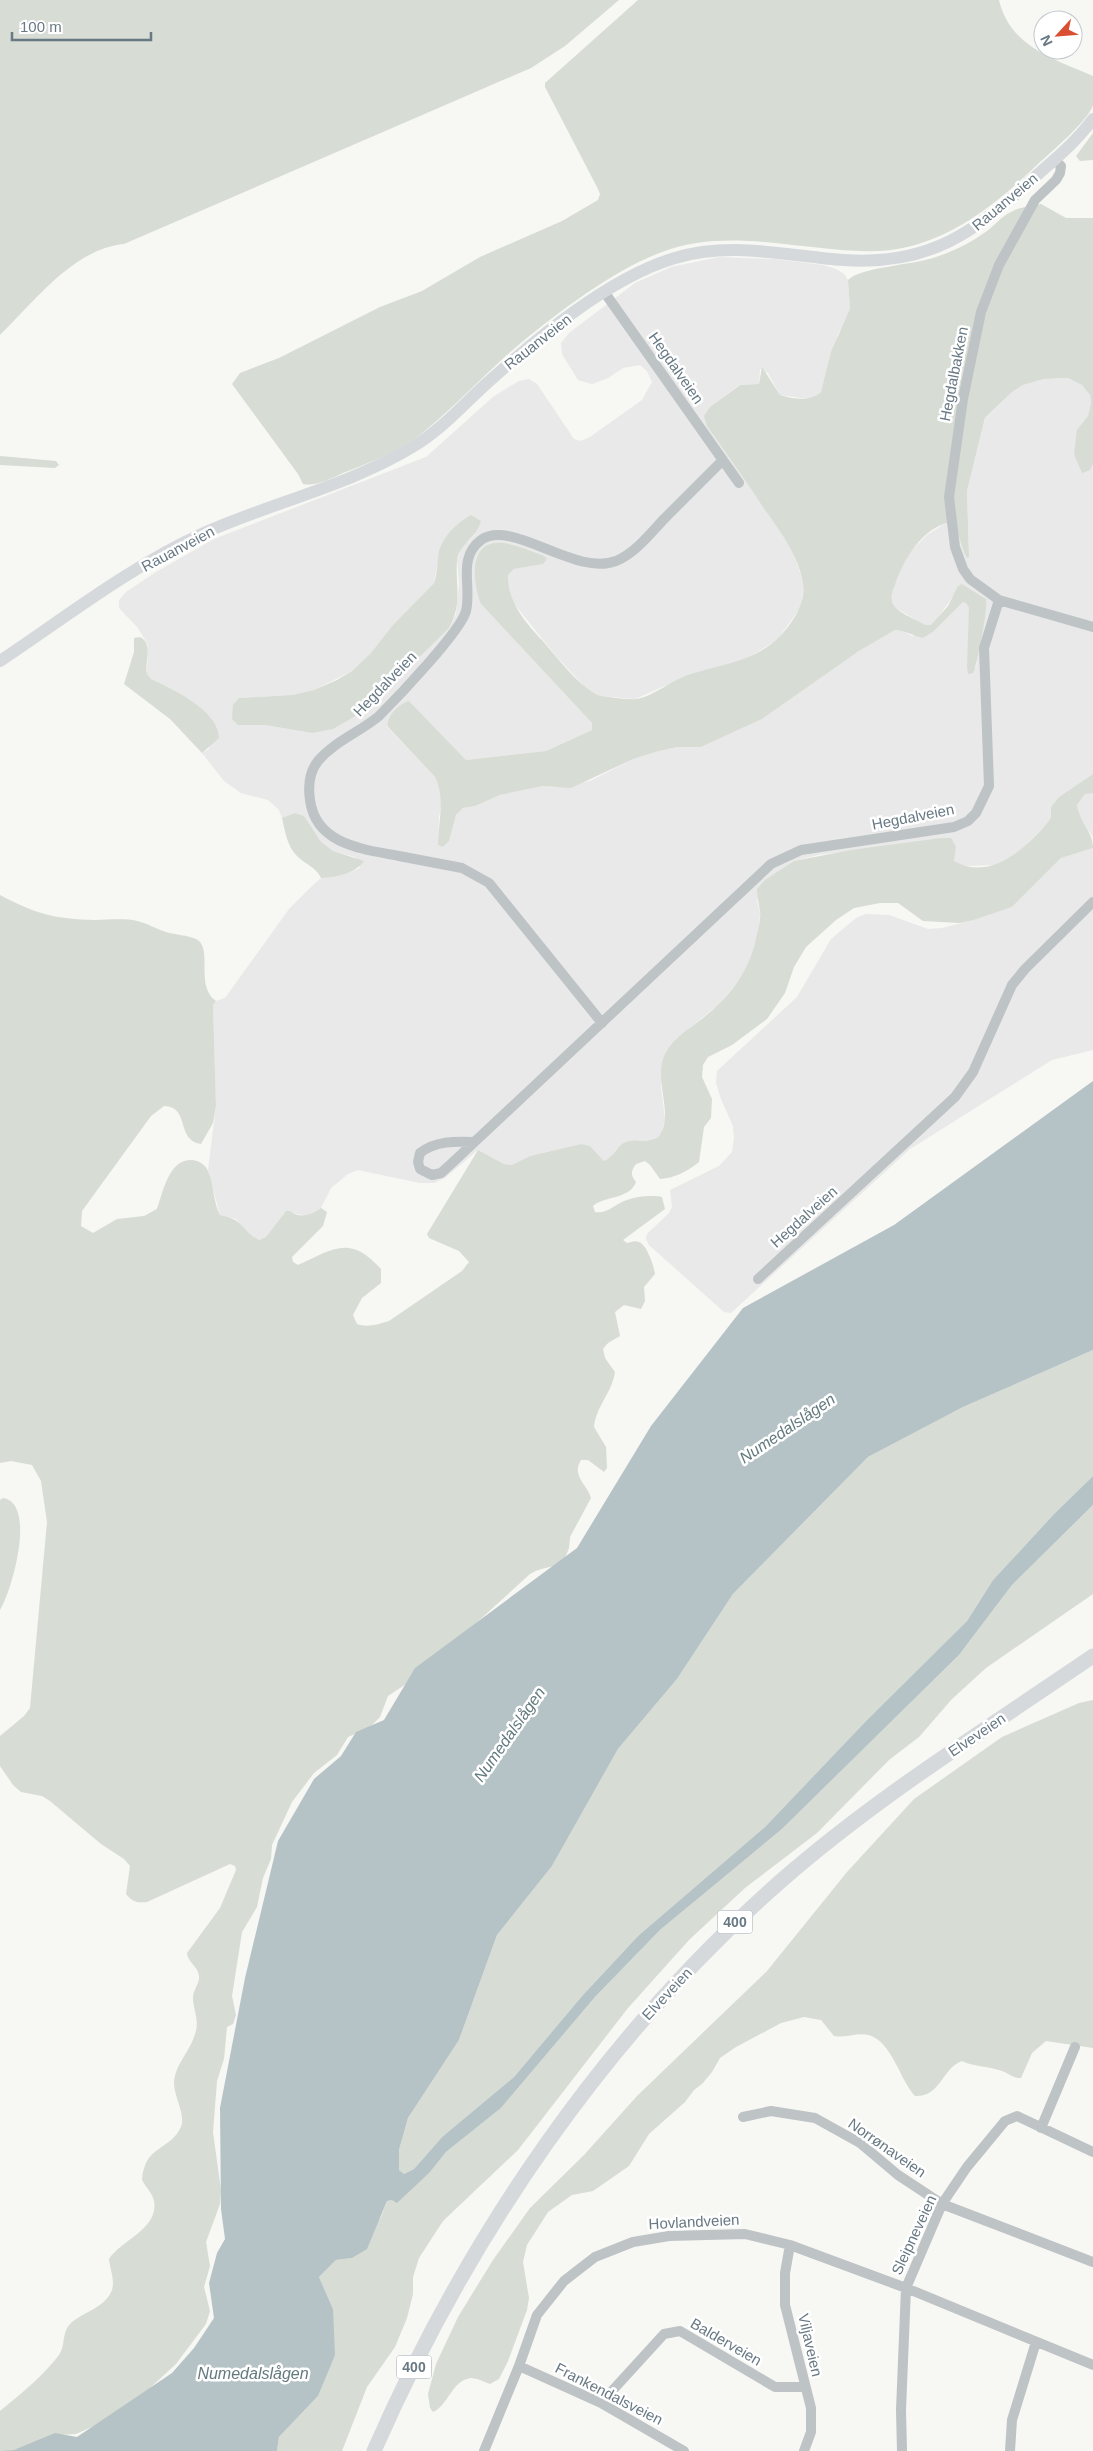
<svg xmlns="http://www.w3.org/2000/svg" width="1093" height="2451" font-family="Arial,sans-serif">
	<rect width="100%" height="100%" fill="#f7f7f4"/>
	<path fill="#e8e9e8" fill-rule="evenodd" d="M719,257L774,259L823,265L836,269L844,274L848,280L850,309L847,320L838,334L821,392L815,397L809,399L780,395L768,373L760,369L759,384L739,385L710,407L724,450L746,478L792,549L804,585L801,607L777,640L744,660L692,674L635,699L601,696L587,689L556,656L512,601L507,586V576L514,569L543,564L547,559L512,545L481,604L592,723V730L546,751L466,760L409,701L387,727L435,777L440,787L442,801L439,817L438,845L443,847L449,841L456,815L463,808L475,806L500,795L543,786L556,787L590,781L633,759L659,751L677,747H701L762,719L859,651L895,630H902L912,636L934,631L963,602H966L969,608L970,620L967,666L976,667L986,599L962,584L936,620L931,625H925L894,607L891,600L893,589L901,568L911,551L927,535L944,524L950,522L958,529L969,552L967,491L985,419L1012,392L1023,385L1044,379L1068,378L1082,385L1090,395L1091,403L1088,416L1077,431L1090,470L1093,464V774L1059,797L1051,807L1052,818L1026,845L1010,858L993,865L962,866L954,861L956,847L891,846L818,855L794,861L757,900L760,913L759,927L754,953L743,976L719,1004L676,1039L665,1055L661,1086L665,1120L661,1134L654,1140H639L616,1149L609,1159L604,1161L590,1146L581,1144L530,1156L513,1165L504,1164L478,1150L445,1178L434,1183H420L358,1170L348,1174L331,1188L321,1208L315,1213L306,1216L286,1211L266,1237L259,1240L252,1237L236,1219L220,1215L208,1170L216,1106L213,1005L216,1001L225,998L289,909L312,886L321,878L350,872L360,868L355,857L333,851L320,842L304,816L295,813L282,818L279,810L268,800L241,793L224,781L202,753L209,749L211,718L188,699L151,679L147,674L148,645L138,628L119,608V600L126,592L156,572L214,539L426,457L494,396L519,381L529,379L537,384L574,439L581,441L590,437L642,400L652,382L647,371L640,365L623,368L608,378L592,384L578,380L562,354L561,343L569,333L635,283L671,267ZM478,532L462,547L457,559L459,584L456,614L449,628L312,733L265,725H238L239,698L292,695L314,690L352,671L371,653L392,626L434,583L437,567Z
		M1091,792L1093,793V837L1079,817L1077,805L1085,794Z
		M1093,848V1050L1052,1060L910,1149L731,1313L724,1312L649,1245L646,1239L647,1234L669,1213L672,1207L670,1190L719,1166L732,1152L734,1138L733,1126L721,1099L716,1083L717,1071L797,997L831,939L856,918L866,914L889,915L928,929L942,928L974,920L1012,907L1061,858Z"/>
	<path fill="#d7dcd4" d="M0,0H619L565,46L531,68L124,244C73,249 34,302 0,335Z
		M638,0H999C1010,47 1054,59 1093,76C1093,85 1093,97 1093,105C1089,120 1051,152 1038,164C995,206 942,248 879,251C850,252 821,248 793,245C750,240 704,236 662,252C615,269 560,311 522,342C489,369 460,402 427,429C404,449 372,462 343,473C332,478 315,487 303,484L298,474L232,384L240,373L279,358L380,307L422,291L480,257L562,221L598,200L600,194L598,189L545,87V83Z
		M1093,133V160L1080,161L1076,156Z
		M1041,204L1066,218H1093V464L1090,470L1082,473L1074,454L1077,430L1088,416L1091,403L1090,395L1082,385L1068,378L1044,379L1023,385L1012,392L985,418L981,434L967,491L969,557L967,558C960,545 961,532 950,522C922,528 903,560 895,585C892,591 889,601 895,607C902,615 916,619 925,625H931L948,606L958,586L962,584L986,599C988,608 977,666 973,673L968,674L967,666L969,608L966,603L963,602L934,631L923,638C913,636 905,630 895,630L859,651L762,719L701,747H677L659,751L633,759L571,788L543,786L500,795L475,806L463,808L456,815L449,841L443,847L438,845C438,822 446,799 435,777L388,727C386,716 399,704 409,701L466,760L546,751L592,730V723L481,604C473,584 467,539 503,543C517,545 531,551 544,556L547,559L543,564L514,569L508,575C507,601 525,622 542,640C555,655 583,692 602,696C607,697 631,700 636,699C653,697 673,679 691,674C735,661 769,660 796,615C801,606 805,594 803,583C798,554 780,531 763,507C745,479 726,453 707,426L704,416L710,407L740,385L759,384L762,367L780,395C794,399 810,402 821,392L831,352L850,309L848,280C861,267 914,265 936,257C954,251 972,242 987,231C995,225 1002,216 1011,212C1019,207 1032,206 1041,204Z
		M0,456L56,461L59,465L55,468L0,465Z
		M471,515L481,521C476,538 459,545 457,560C455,586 463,602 449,628L364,711L333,729L312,733L265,725H238L232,719L233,705L239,698L292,695L314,690L337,680L352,671L371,653L392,626L434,583C438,572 437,562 439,551C444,535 457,523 471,515Z
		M140,637C154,644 144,661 147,674L151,679C174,690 218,710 219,738L202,753L170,719L124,684L134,652V638Z
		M1093,774V793L1085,794L1077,805C1080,824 1093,831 1093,848L1061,858L1012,907L974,920L960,923L923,921L898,903H880L854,908L836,920L806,947L794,967L785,993L767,1019L732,1045L708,1057L703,1065L702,1077L712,1099L711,1118L704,1127L699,1162C688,1171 675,1178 660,1179L650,1165L645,1161L636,1164C631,1171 630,1175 636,1182C629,1200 606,1195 593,1206L595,1212C609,1214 614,1204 627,1200C637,1196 652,1195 662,1197L665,1209L623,1240L627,1243C631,1242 635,1240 639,1242C647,1245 654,1266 655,1274L644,1287L645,1301L641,1309L624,1305L615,1312L620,1336L608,1343L603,1349L605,1358L615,1372C612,1393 596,1406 594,1427L606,1447L607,1468L604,1472L588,1460H581C571,1476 587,1484 591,1498L570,1537L569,1548L563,1563C552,1568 541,1567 530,1574L418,1676L388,1696L380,1717L369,1728L348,1737L337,1755L314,1773L292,1802L272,1845L271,1859L263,1878L257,1907L242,1932L232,1996L236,2015L233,2024L227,2027L224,2059L217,2081L213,2132L221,2190L220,2204L206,2242L210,2266L204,2287L210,2311L206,2324L176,2364L139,2398L114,2417L76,2434L57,2435L22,2451H0V2411C21,2394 43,2376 59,2355C66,2345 61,2333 71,2323C83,2312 105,2308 112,2290C115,2280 110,2269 109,2259C121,2240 159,2229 154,2201C152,2192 146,2188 142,2180C145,2144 169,2152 181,2127C186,2115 174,2097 174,2083C175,2064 190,2052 195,2034C200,2020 193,2010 193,1997C193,1990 200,1983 199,1976C198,1966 188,1963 187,1953L220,1908L236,1870L235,1866L230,1864L147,1902C136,1903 133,1902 126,1894L130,1866L124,1859L101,1844L50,1801L42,1796L21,1792L13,1785L0,1766V1736L24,1716L30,1708L47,1522L41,1481L32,1465L11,1461L0,1463V895C36,914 54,919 95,920C109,920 124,918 137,921C147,923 156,929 166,932C176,935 187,935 196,939C214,948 194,985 216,1001L213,1005L216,1106L213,1123L201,1144C175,1140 191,1107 164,1106L151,1116L82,1211L81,1226L93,1233L117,1219L144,1216L157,1209C163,1192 170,1153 197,1161C202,1163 206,1166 208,1171C214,1184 213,1202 220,1215C246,1220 241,1231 259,1240L266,1237L286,1211H290C300,1219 312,1215 321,1208L327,1212L323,1226L292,1257L293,1262L298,1265C333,1249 350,1234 381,1269V1283L362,1298L353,1315L357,1324C367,1328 379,1324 389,1321L462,1271L469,1262L459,1251L429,1238L427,1234L478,1150L504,1164L512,1165L530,1156L581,1144L590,1146L604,1161C613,1158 616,1146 626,1142C637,1138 655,1145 661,1133C673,1111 653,1079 665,1054C674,1037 689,1029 703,1018C731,996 751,969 757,934C759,927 761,918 760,911C759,904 757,897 757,889L765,880L794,861L851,850L941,838H951L956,847L954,861C991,883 1030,845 1051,818V807L1059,797Z
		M295,813L304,816L321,842L333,851L364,861C355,874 336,877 321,878C317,868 305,864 297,856C287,846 285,831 282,818Z
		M1093,1350V1476L1055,1513L993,1580L967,1621L867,1720L765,1827L638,1936L582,1996L514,2077L442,2137L414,2169L404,2174L399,2170V2150L408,2118L459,2040L497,1935L552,1866L618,1749L677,1679L733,1594L868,1457L963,1407Z
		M3,1498C37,1503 12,1591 0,1610V1500Z
		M1093,1505V1594L986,1668L952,1699L919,1737L889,1760L817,1833L745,1888L689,1940L628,2008L518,2150L443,2221L419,2258L413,2277V2294L407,2318L395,2347L367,2387L342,2451H277L279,2437L318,2396L333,2309L319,2277L336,2260L352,2258L381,2217L387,2201L392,2200L428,2173L446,2152L501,2108L595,1997L660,1930L782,1829L959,1655L1012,1585Z
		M1093,1700V2048L1046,2041L1032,2053L1021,2078C1012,2078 1010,2074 1002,2071C989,2066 975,2067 962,2061C942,2068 941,2097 915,2096C900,2080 892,2042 869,2035C858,2032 845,2038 834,2036L821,2020L804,2017L781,2023L736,2047L720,2058L712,2072L702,2084L694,2090L685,2102L649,2134L629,2166L593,2191L572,2195L548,2212L527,2245L523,2262L529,2298L527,2310L508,2361L499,2379L490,2384C485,2382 476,2378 471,2378C452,2380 448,2406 433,2412L430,2408L428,2394L436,2364L458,2317L493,2260L530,2208L584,2155L637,2096L767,1971L847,1872L914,1799L1002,1737L1079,1703Z"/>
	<path fill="#b6c3c6" d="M1093,1081V1350L963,1407L868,1457L733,1594L677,1679L618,1749L552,1866L497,1935L459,2040L408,2118L399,2150V2170L404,2174L414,2169L442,2137L514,2077L582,1996L638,1936L765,1827L867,1720L967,1621L993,1580L1055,1513L1093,1476V1505L1012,1585L959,1655L782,1829L660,1930L595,1997L501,2108L446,2152L429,2173L397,2203L392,2200L387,2201L367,2249L352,2258L336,2260L319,2277L333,2309L335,2355L318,2396L279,2437L277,2451H0L14,2450L55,2433L77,2437L172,2373L194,2348L214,2318L209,2283L217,2253L225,2239L221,2209L220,2108L245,1978L278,1841L314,1779L341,1756L356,1732L384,1720L415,1668L577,1548L651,1426L743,1308L894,1225Z"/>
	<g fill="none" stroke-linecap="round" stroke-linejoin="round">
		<path stroke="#bec3c6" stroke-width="10" d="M605,293L739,483
			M999,600L970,579L963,569L955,547L949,497L963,399L981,312L999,265L1035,200L1056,180L1060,173L1061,166L1054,159
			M602,1023L489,883L462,868C441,864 420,860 399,856C363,849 316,845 310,800C308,786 309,772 318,761C335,741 360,732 379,716C397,698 461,631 466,611C472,586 457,558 481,540C512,518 575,577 616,561C635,553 650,534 664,519C684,499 703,480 723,460
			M474,1142C455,1141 435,1141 420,1153L418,1162L420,1169L432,1175L441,1173L451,1164L771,864L801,850L954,827L968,821L976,813L989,786L984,648L999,600L1093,627
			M758,1279L955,1097L973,1072L1012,985L1025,969L1093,902
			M743,2117L771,2111L815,2118L860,2143L898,2175L942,2204L1093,2262
			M1041,2128L1075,2047
			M790,2245L785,2273V2305L811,2408V2432L804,2451
			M519,2366L601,2403L684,2451
			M601,2403L664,2334L680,2331L775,2387H804
			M484,2451L519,2366L537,2315L564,2281L595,2257L633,2242L669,2236L745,2234L790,2245L906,2288L1093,2365
			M902,2451L901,2410L906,2288L942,2204L967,2167L1005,2121L1017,2116L1093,2152
			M1010,2451L1012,2420L1036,2342"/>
		<path stroke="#d5d9dc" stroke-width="12" d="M0,661C66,617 131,566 204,533C273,502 349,486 414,446C441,430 463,405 486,384C536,339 610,277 675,258C731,241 787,256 844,260C930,266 975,232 1035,177C1055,159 1077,141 1093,119"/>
		<path stroke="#d5d9dc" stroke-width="15" d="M374,2451C468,2236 605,2035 782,1880C878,1796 988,1728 1093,1656"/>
	</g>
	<g text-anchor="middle" stroke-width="5" stroke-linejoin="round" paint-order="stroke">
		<g fill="#fff" stroke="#95a1a9" stroke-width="1">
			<rect x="717.5" y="1910.5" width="35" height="23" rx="4"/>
			<rect x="396.5" y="2355.5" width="35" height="23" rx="4"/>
		</g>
		<g font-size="14" font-weight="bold" fill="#687984">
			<text x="735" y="1927">400</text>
			<text x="414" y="2372">400</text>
		</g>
		<g font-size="15" fill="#687984" stroke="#fff">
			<text transform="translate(1005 202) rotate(-40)" y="5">Rauanveien</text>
			<text transform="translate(538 342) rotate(-38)" y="5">Rauanveien</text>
			<text transform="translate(676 368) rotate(55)" y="5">Hegdalveien</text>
			<text transform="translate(954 374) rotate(-79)" y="5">Hegdalbakken</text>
			<text transform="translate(178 549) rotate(-28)" y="5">Rauanveien</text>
			<text transform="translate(385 684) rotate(-46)" y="5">Hegdalveien</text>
			<text transform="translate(913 817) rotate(-11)" y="5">Hegdalveien</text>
			<text transform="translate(804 1217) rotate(-42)" y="5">Hegdalveien</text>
			<text transform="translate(977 1735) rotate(-34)" y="5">Elveveien</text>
			<text transform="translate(667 1994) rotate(-47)" y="5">Elveveien</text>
			<text transform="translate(887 2148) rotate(35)" y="5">Norrønaveien</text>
			<text transform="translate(694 2222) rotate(-3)" y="5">Hovlandveien</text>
			<text transform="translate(914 2235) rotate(-65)" y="5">Sleipneveien</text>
			<text transform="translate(726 2342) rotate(30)" y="5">Balderveien</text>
			<text transform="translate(810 2345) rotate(77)" y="5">Viljaveien</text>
			<text transform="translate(609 2394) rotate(27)" y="5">Frankendalsveien</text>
		</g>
		<g font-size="16" font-style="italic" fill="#637a7f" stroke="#fff">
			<text transform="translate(787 1428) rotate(-34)" y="6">Numedalslågen</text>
			<text transform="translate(509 1734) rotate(-55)" y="6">Numedalslågen</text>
			<text x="253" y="2379">Numedalslågen</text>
		</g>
	</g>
	<g transform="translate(1058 35) rotate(244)"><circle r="24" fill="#ffffff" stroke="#c3c9ce"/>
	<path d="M0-4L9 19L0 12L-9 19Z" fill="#da4f31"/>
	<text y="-8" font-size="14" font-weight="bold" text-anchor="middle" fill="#687984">N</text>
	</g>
	<path d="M12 32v8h139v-8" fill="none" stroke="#687984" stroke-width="2.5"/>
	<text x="20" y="32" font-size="15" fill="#687984" stroke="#ffffff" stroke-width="4" paint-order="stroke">100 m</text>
</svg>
